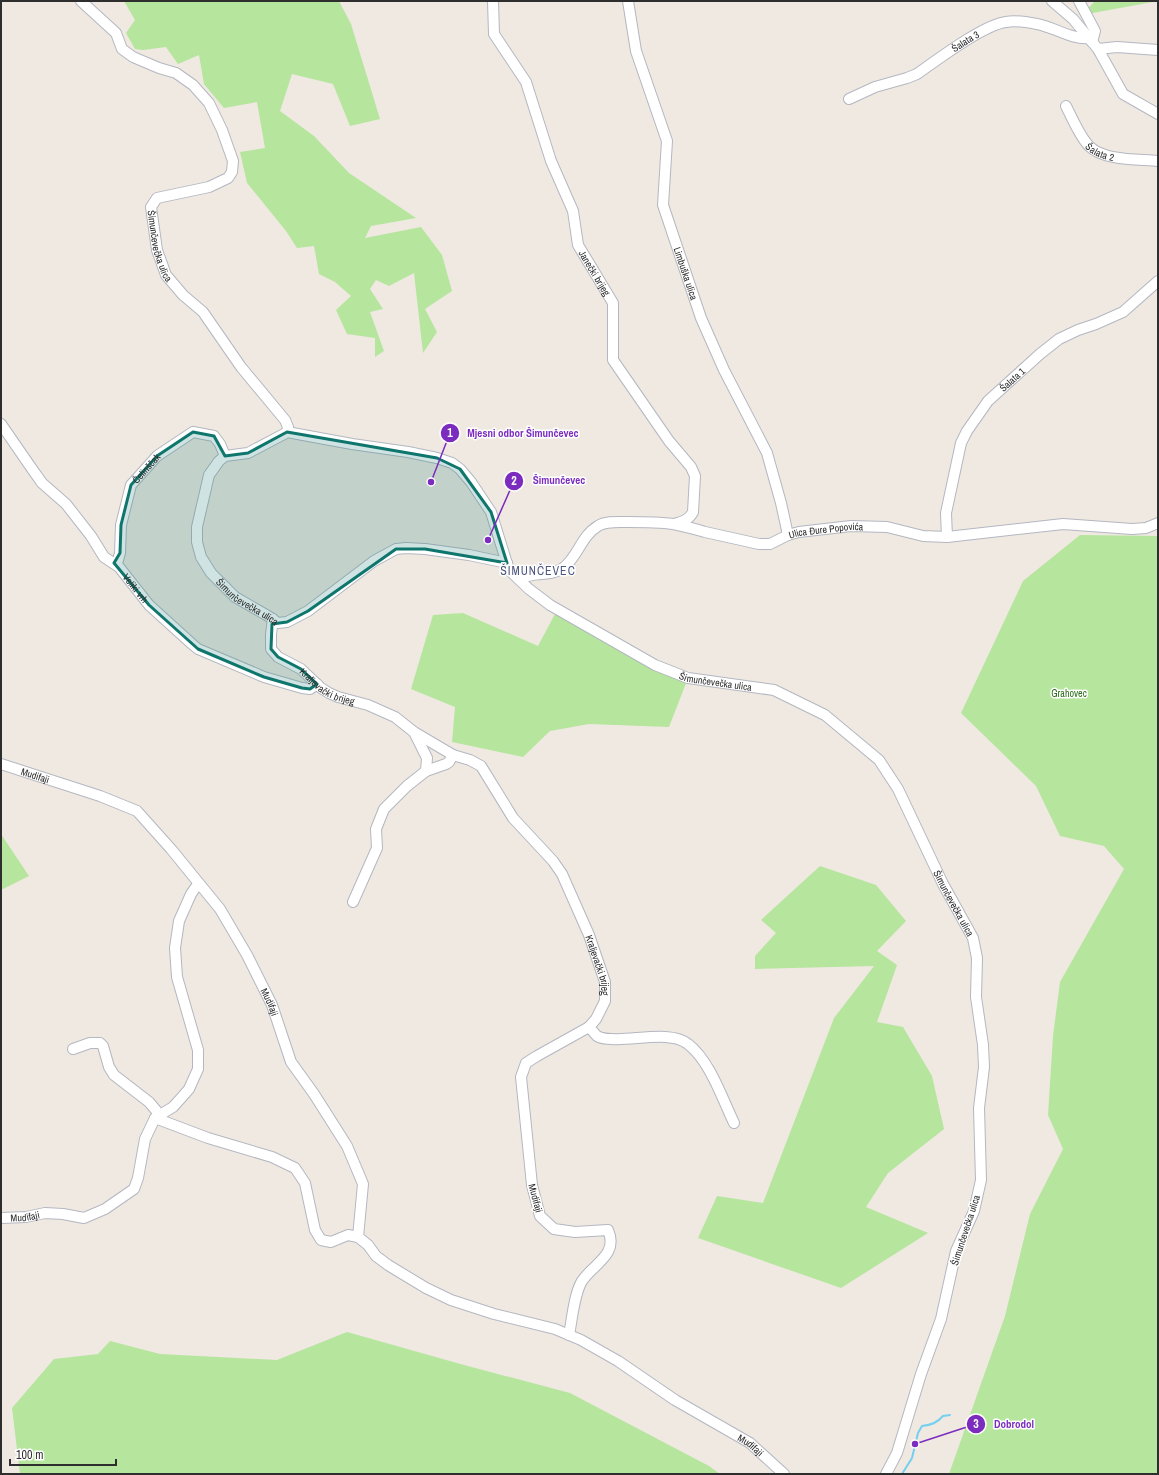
<svg xmlns="http://www.w3.org/2000/svg" width="1159" height="1475" font-family="'Archivo Narrow',sans-serif">
	<rect width="100%" height="100%" fill="#efe9e1"/>
	<path fill="#b6e59e" d="M124,1H339L351,24L380,119L350,126L333,84L292,74L280,111L314,136L349,173L416,218L371,226L365,238L421,227L442,255L452,291L425,309L437,332L423,353L414,273L389,286L376,280L370,289L383,309L370,312L384,351L375,357V338L347,334L336,310L351,296L335,282L319,274L314,246L297,248L286,231L247,183L240,152L265,148L257,102L224,108L204,84L199,55L178,64L166,47L143,50L135,49L126,33L135,20Z
		M1095,1H1158L1082,15Z
		M1080,535L1158,536V1474H949L1005,1316L1030,1214L1063,1149L1048,1115L1053,1036L1060,982L1124,869L1104,846L1060,836L1036,786L961,713L1023,581Z
		M463,613L538,646L555,614L688,678L669,727L589,724L550,731L523,757L452,742L455,707L411,689L433,615Z
		M1,834L29,876L3,889H1Z
		M820,866L876,885L906,921L877,951L897,965L877,1022L903,1027L932,1076L944,1129L888,1173L866,1207L928,1233L841,1288L698,1238L717,1196L763,1203L834,1018L874,966L755,969V956L776,933L761,920Z
		M347,1332L464,1365L570,1393L709,1466L720,1474H20L12,1408L54,1359L98,1354L110,1341L160,1354L277,1360Z"/>
	<g fill="none" stroke-linecap="round" stroke-linejoin="round">
		<path stroke="#75cff0" stroke-width="2" d="M902,1474L912,1458L918,1433L922,1426C931,1425 937,1423 943,1416L950,1415"/>
		<g stroke="#b4b7c1" stroke-width="12">
			<g id="minor">
				<path id="s1" d="M81,1L116,33L122,49L133,57L159,68L176,73L193,85L209,103L222,130L233,161L232,172L228,178L209,187L157,198L151,207L157,250L166,275L183,295L203,312L241,367L285,420L288,427L287,432L284,434L248,453L225,456L219,461L209,475L197,527V542L201,557L211,573L235,597L268,616L278,623L287,622L308,611L374,561L396,549L406,548L425,549L469,555L507,563"/>
				<path id="s2" d="M493,1L494,34L526,82L551,161L573,211L578,245L613,303V360L669,441L691,467L695,476L693,512C689,520 682,522 674,524"/>
				<path id="s3" d="M628,1L636,51L667,141L663,205L701,318L724,370L767,453L781,503L788,535"/>
				<path d="M1052,1L1073,19L1098,49L1123,94L1158,114"/>
				<path d="M1079,1L1095,31L1092,42"/>
				<path d="M1098,49L1117,47L1158,50"/>
				<path id="s4" d="M849,99L875,87L907,78L917,74C937,60 983,25 1006,22C1016,20 1027,22 1037,24C1054,27 1072,40 1089,38"/>
				<path id="s5" d="M1066,106C1072,118 1080,137 1089,146C1104,161 1138,159 1158,161"/>
				<path id="s6" d="M1,424L30,466L42,483L66,504L91,536L104,557L119,567L149,605L192,644L198,649L264,677L302,688L310,689L317,684"/>
				<path id="s7" d="M287,432L352,444L408,452L437,458L452,463L460,469L471,482L491,512L509,570L529,589L550,605L655,665L688,678L774,690L825,715L879,760L898,789L943,884L973,938L977,958L976,997L983,1045L984,1067L979,1108L981,1180L974,1211L956,1251L941,1319L921,1374L897,1453L886,1474"/>
				<path id="s8" d="M947,537L946,513L961,443L967,431L988,401L1040,354L1059,339L1078,330L1096,324L1123,312L1158,281"/>
				<path id="s9" d="M114,563L118,560L120,553L121,525L131,485L157,456L193,432L214,436L220,444L225,456"/>
				<path id="s10" d="M520,580C532,570 550,578 563,568C578,557 581,536 598,526C606,521 617,522 627,522C642,522 658,522 673,524C684,526 695,529 705,532C723,536 741,540 759,544H770L788,535L799,532L851,526L887,527L923,536L947,537L1063,524L1132,529L1146,528L1158,523"/>
				<path id="s11" d="M273,619L271,634V649L278,657L301,669L321,688L329,693L338,697L368,705L395,717L414,732L453,755L470,760L481,766L513,818L553,861L562,874L589,935L605,982V1001L596,1019L589,1027C591,1029 594,1033 597,1036C602,1039 607,1039 612,1039C633,1041 671,1030 688,1044C710,1061 722,1098 734,1123"/>
				<path d="M414,732L427,758L426,771"/>
				<path id="s12" d="M1,764L100,796L137,811L171,849L220,909L247,955L272,1005L291,1062L314,1094L347,1146L363,1184L358,1237"/>
				<path d="M353,902L377,848L376,829L384,809L407,786L426,771L446,764L449,762L453,755"/>
				<path d="M73,1049L90,1043H100L103,1046L109,1067L114,1075L149,1102L160,1115"/>
				<path id="s13" d="M155,1118L208,1138L272,1157L295,1168L305,1183L315,1230L321,1240L331,1242L348,1235L358,1237L368,1245L376,1256L388,1265L426,1288L451,1300L494,1314L555,1329L581,1340L618,1361L675,1400L750,1443L784,1474"/>
				<path id="s14" d="M1,1218L26,1217L45,1213L63,1214L84,1218L105,1209L134,1189L138,1178L145,1139L155,1118L173,1107L182,1097L189,1089L198,1069V1050L177,977L175,948L179,921L191,894L198,884"/>
				<path d="M569,1335C572,1320 574,1294 582,1281C593,1264 619,1255 608,1230L575,1232L554,1229L540,1216L532,1185L521,1077L526,1063L537,1056L589,1027"/>
			</g>
		</g>
		<use href="#minor" stroke="#fff" stroke-width="10"/>
	</g>
	<path fill="#0f766e" fill-opacity="0.2" stroke="#0f766e" stroke-width="3" stroke-linejoin="round" d="M193,432L214,436L225,456L248,453L287,432L437,458L460,469L491,512L507,563L425,549H396L308,611L287,622L272,624L271,649L278,657L301,669L317,684L310,689L302,688L264,677L198,649L149,605L114,563L120,553L121,525L131,485L157,456Z"/>
	<g text-anchor="middle" stroke-width="3" stroke-linejoin="round" paint-order="stroke">
		<g font-size="10" fill="#2e2e2e" stroke="#fff">
			<text dy="4" stroke="none"><textPath href="#s4" startOffset="131">Šalata 3</textPath></text>
			<text dy="4" stroke="none"><textPath href="#s5" startOffset="59">Šalata 2</textPath></text>
			<text dy="4" stroke="none"><textPath href="#s1" startOffset="375">Šimunčevečka ulica</textPath></text>
			<text dy="4" stroke="none"><textPath href="#s2" startOffset="295">Janečki brijeg</textPath></text>
			<text dy="4" stroke="none"><textPath href="#s3" startOffset="282">Limbuška ulica</textPath></text>
			<text dy="4" stroke="none"><textPath href="#s8" startOffset="178">Šalata 1</textPath></text>
			<text dy="4" stroke="none"><textPath href="#s9" startOffset="104">Čelinščak</textPath></text>
			<text dy="4" stroke="none"><textPath href="#s10" startOffset="334">Ulica Đure Popovića</textPath></text>
			<text dy="4" stroke="none"><textPath href="#s6" startOffset="214">Veliki vrh</textPath></text>
			<text dy="4" stroke="none"><textPath href="#s1" startOffset="848">Šimunčevečka ulica</textPath></text>
			<text dy="4" stroke="none"><textPath href="#s7" startOffset="530">Šimunčevečka ulica</textPath></text>
			<text dy="4" stroke="none"><textPath href="#s11" startOffset="99">Kraljevački brijeg</textPath></text>
			<text dy="4" stroke="none"><textPath href="#s12" startOffset="36">Mudifaji</textPath></text>
			<text dy="4" stroke="none"><textPath href="#s7" startOffset="878">Šimunčevečka ulica</textPath></text>
			<text dy="4" stroke="none"><textPath href="#s11" startOffset="508">Kraljevački brijeg</textPath></text>
			<text dy="4" stroke="none"><textPath href="#s12" startOffset="378">Mudifaji</textPath></text>
			<text transform="translate(536 1198) rotate(75)" y="4">Mudifaji</text>
			<text dy="4" stroke="none"><textPath href="#s14" startOffset="24">Mudifaji</textPath></text>
			<text transform="translate(965 1230) rotate(-72)" y="4">Šimunčevečka ulica</text>
			<text dy="4" stroke="none"><textPath href="#s13" startOffset="715">Mudifaji</textPath></text>
		</g>
		<g font-size="10" fill="#2c6e1b" stroke="#fff">
			<text x="1069" y="697">Grahovec</text>
		</g>
		<g font-size="12" letter-spacing="1" fill="#4d5680" stroke="#fff">
			<text x="538" y="575">ŠIMUNČEVEC</text>
		</g>
	</g>
	<path fill="none" stroke="#7b2cbf" stroke-width="1.5" d="M431 482L450 433M488 540L514 481M915 1444L976 1424"/>
	<g fill="#7b2cbf" stroke="#fff" stroke-width="1.5">
		<circle cx="431" cy="482" r="4"/>
		<circle cx="488" cy="540" r="4"/>
		<circle cx="915" cy="1444" r="4"/>
		<circle cx="450" cy="433" r="10"/>
		<circle cx="514" cy="481" r="10"/>
		<circle cx="976" cy="1424" r="10"/>
	</g>
	<g font-size="12" text-anchor="middle" font-weight="bold" fill="#fff">
		<text x="450" y="437">1</text>
		<text x="514" y="485">2</text>
		<text x="976" y="1428">3</text>
	</g>
	<g font-size="11" text-anchor="middle" font-weight="bold" fill="#7b2cbf" stroke="#fff" stroke-width="3" stroke-linejoin="round" paint-order="stroke">
		<text x="523" y="437">Mjesni odbor Šimunčevec</text>
		<text x="559" y="484">Šimunčevec</text>
		<text x="1014" y="1428">Dobrodol</text>
	</g>
	<rect width="1159" height="1475" fill="none" stroke="#2e2e2e" stroke-width="4"/>
	<path d="M10 1459v6h106v-6" fill="none" stroke="#2e2e2e" stroke-width="2"/>
	<text x="16" y="1459" font-size="12" fill="#2e2e2e" stroke="#ffffff" stroke-width="3" paint-order="stroke">100 m</text>
</svg>
